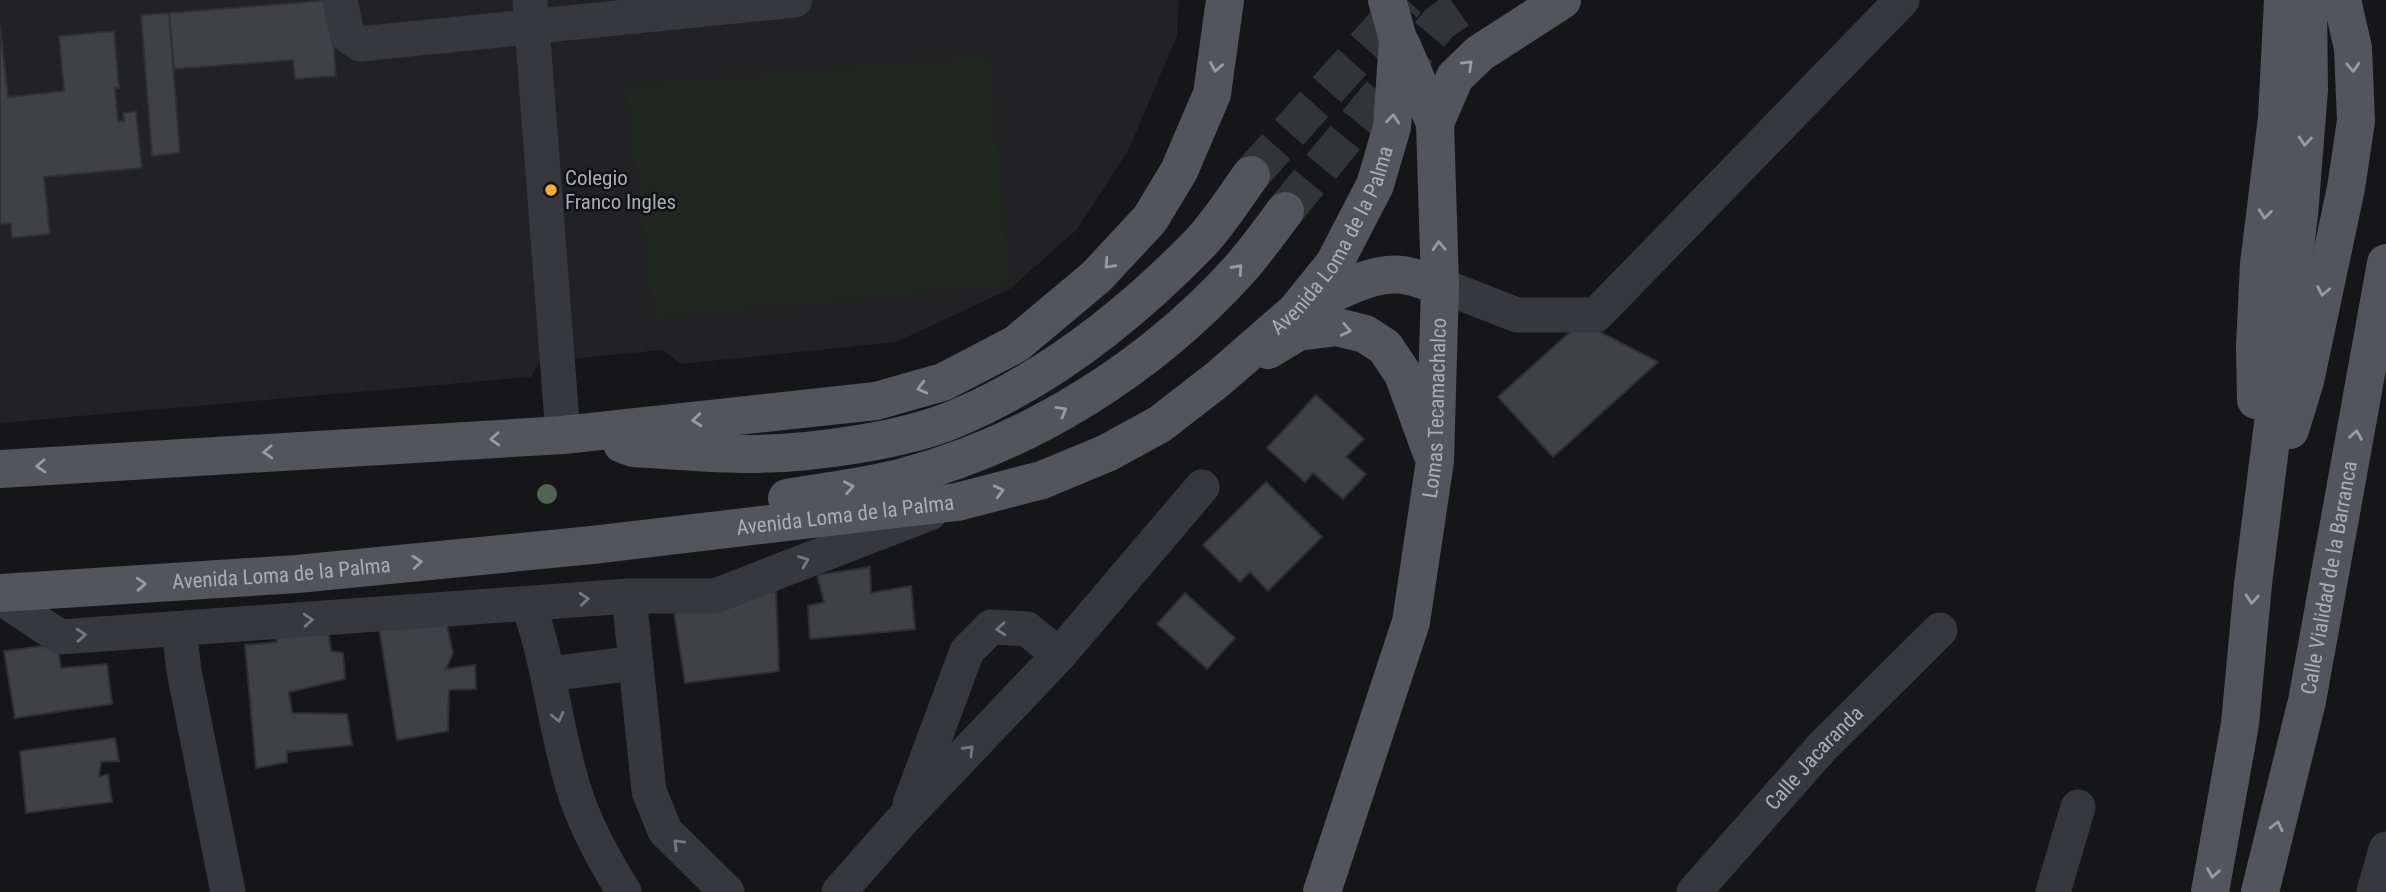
<svg xmlns="http://www.w3.org/2000/svg" width="2386" height="892" font-family="'Roboto Condensed',sans-serif">
	<rect width="100%" height="100%" fill="#161618"/>
	<path fill="#222225" d="M0,0H1179L1177,36L1128,151L1077,229L1010,289L896,342L681,364L662,350L539,362L531,377L0,423Z"/>
	<path fill="#1e261f" d="M989,56L1010,284L654,318L625,86Z"/>
	<path fill="#404145" stroke="#303034" stroke-width="2" d="M330,0L336,76L295,79L293,60L174,69L169,13Z
		M169,13L180,153L152,156L141,15Z
		M0,25L8,97L64,91L59,36L114,31L119,88H115L118,121H124L123,113L136,111L142,168L44,177L50,234L12,238L11,223L0,224Z
		M1581,322L1658,362L1553,457L1498,397Z
		M1316,395L1364,439L1346,457L1366,474L1343,499L1313,473L1305,482L1267,448Z
		M1266,482L1322,537L1268,591L1250,572L1240,582L1203,545Z
		M870,567L871,593L911,586L915,629L810,639L808,606L824,602L817,575Z
		M776,591L779,671L685,683L672,599Z
		M1185,593L1235,638L1207,669L1157,624Z
		M445,617L453,653L446,669L475,665L476,689L449,690L448,731L397,740L378,622Z
		M328,626L331,651L343,653L345,679L289,692L292,713L347,714L352,745L287,752V762L256,768L245,645L277,642L275,630Z
		M57,644L61,668L107,664L112,704L15,718L4,651Z
		M115,738L119,761L101,762L99,777L108,774L112,802L26,813L20,751Z"/>
	<g fill="none" stroke-linecap="round" stroke-linejoin="round">
		<path stroke="#333438" stroke-width="38" stroke-dasharray="38 19" stroke-linecap="butt" d="M1251,175L1407,0
			M1285,211L1439,23L1472,0"/>
		<g stroke="#37383d" stroke-width="35">
			<path d="M340,0L347,35L360,44L795,0"/>
			<path d="M530,0L563,435"/>
			<path d="M1440,285L1517,315H1596L1902,0"/>
			<path d="M629,596L649,791L665,831L727,892"/>
			<path d="M0,597L60,637L629,596H715L930,513"/>
			<path d="M528,604C551,666 555,734 576,796C588,831 605,861 624,892"/>
			<path d="M179,629L184,671L228,892"/>
			<path d="M549,674L636,663"/>
			<path d="M910,804L967,651L991,627L1027,629L1059,655"/>
			<path d="M839,892L905,817L1059,655L1202,487"/>
			<path id="s1" d="M1694,892L1823,746L1940,630"/>
			<path d="M2053,892L2078,807"/>
			<path d="M2374,892L2386,849"/>
		</g>
		<g stroke="#53555c" stroke-width="38">
			<path d="M1435,123L1455,77L1480,53L1562,0"/>
			<path d="M1304,307C1334,294 1370,271 1403,275C1416,277 1428,282 1440,285"/>
			<path d="M1268,350L1298,332L1337,327L1365,334L1385,347L1403,374L1431,451"/>
			<path d="M2256,400L2255,346L2259,264L2277,118L2283,0"/>
			<path d="M2290,430L2305,381L2346,188L2356,121L2353,48L2342,0"/>
			<path d="M622,444L633,448C672,450 711,454 749,454C808,454 904,441 957,418C1049,379 1131,314 1200,243C1219,223 1235,197 1251,175"/>
			<path d="M0,469L563,435L876,401L943,382L1016,344L1096,277L1150,219L1179,171L1212,94L1225,0"/>
			<path d="M787,498C826,491 865,487 903,477C1031,443 1150,368 1239,270C1255,252 1270,231 1285,211"/>
			<path id="s2" d="M0,593L297,574L592,545L957,502L1042,480L1107,453L1160,424L1218,379L1296,311L1334,264L1375,185L1392,127L1398,39L1387,0"/>
			<path id="s3" d="M1322,892L1411,622L1435,461L1440,285L1435,123L1401,44"/>
			<path d="M2210,892L2240,724L2253,584L2299,215L2309,90L2308,0"/>
			<path id="s4" d="M2260,892L2307,701L2386,263"/>
		</g>
	</g>
	<circle fill="#506452" cx="547" cy="494" r="10"/>
	<defs><path id="oneway-chevron" d="M-2-3.5L2.5 0L-2 3.5" fill="none" stroke-width="1.6" stroke-linecap="round" stroke-linejoin="round" transform="scale(1.75)"/></defs>
	<g stroke="#979ba6">
		<use href="#oneway-chevron" transform="translate(1468 65) rotate(-44)"/>
		<use href="#oneway-chevron" transform="translate(1216 67) rotate(100)"/>
		<use href="#oneway-chevron" transform="translate(2353 67) rotate(87)"/>
		<use href="#oneway-chevron" transform="translate(1393 119) rotate(-84)"/>
		<use href="#oneway-chevron" transform="translate(2305 141) rotate(95)"/>
		<use href="#oneway-chevron" transform="translate(2265 214) rotate(97)"/>
		<use href="#oneway-chevron" transform="translate(1439 246) rotate(-92)"/>
		<use href="#oneway-chevron" transform="translate(1109 264) rotate(133)"/>
		<use href="#oneway-chevron" transform="translate(1238 269) rotate(-48)"/>
		<use href="#oneway-chevron" transform="translate(2323 291) rotate(101)"/>
		<use href="#oneway-chevron" transform="translate(1346 330) rotate(12)"/>
		<use href="#oneway-chevron" transform="translate(922 388) rotate(165)"/>
		<use href="#oneway-chevron" transform="translate(1062 411) rotate(-30)"/>
		<use href="#oneway-chevron" transform="translate(697 420) rotate(174)"/>
		<use href="#oneway-chevron" transform="translate(2356 435) rotate(-80)"/>
		<use href="#oneway-chevron" transform="translate(495 439) rotate(177)"/>
		<use href="#oneway-chevron" transform="translate(268 452) rotate(177)"/>
		<use href="#oneway-chevron" transform="translate(41 466) rotate(177)"/>
		<use href="#oneway-chevron" transform="translate(849 487) rotate(-11)"/>
		<use href="#oneway-chevron" transform="translate(999 491) rotate(-14)"/>
		<use href="#oneway-chevron" transform="translate(417 562) rotate(-6)"/>
		<use href="#oneway-chevron" transform="translate(141 584) rotate(-4)"/>
		<use href="#oneway-chevron" transform="translate(2252 599) rotate(95)"/>
		<use href="#oneway-chevron" transform="translate(2277 826) rotate(-76)"/>
		<use href="#oneway-chevron" transform="translate(2213 873) rotate(100)"/>
	</g>
	<g stroke="#757881">
		<use href="#oneway-chevron" transform="translate(804 561) rotate(-21)"/>
		<use href="#oneway-chevron" transform="translate(584 599) rotate(-5)"/>
		<use href="#oneway-chevron" transform="translate(308 620) rotate(-4)"/>
		<use href="#oneway-chevron" transform="translate(1001 629) rotate(177)"/>
		<use href="#oneway-chevron" transform="translate(81 635) rotate(-4)"/>
		<use href="#oneway-chevron" transform="translate(558 717) rotate(77)"/>
		<use href="#oneway-chevron" transform="translate(969 750) rotate(-46)"/>
		<use href="#oneway-chevron" transform="translate(678 844) rotate(-135)"/>
	</g>
	<circle fill="#f2b134" stroke="#111113" stroke-width="2.5" cx="551" cy="190" r="7"/>
	<g text-anchor="middle" stroke-width="5" stroke-linejoin="round" paint-order="stroke">
		<g font-size="21" fill="#a8adb8" stroke="#111113" text-anchor="start">
			<text x="565" y="185">Colegio<tspan x="565" dy="24">Franco Ingles</tspan></text>
		</g>
		<g font-size="21" fill="#a8adb8" stroke="#111113">
			<text dy="7" stroke="none"><textPath href="#s2" startOffset="1437">Avenida Loma de la Palma</textPath></text>
			<text dy="7" stroke="none"><textPath href="#s3" startOffset="500">Lomas Tecamachalco</textPath></text>
			<text dy="7" stroke="none"><textPath href="#s2" startOffset="849">Avenida Loma de la Palma</textPath></text>
			<text dy="7" stroke="none"><textPath href="#s2" startOffset="282">Avenida Loma de la Palma</textPath></text>
			<text dy="7" stroke="none"><textPath href="#s4" startOffset="322">Calle Vialidad de la Barranca</textPath></text>
			<text dy="7" stroke="none"><textPath href="#s1" startOffset="180">Calle Jacaranda</textPath></text>
		</g>
	</g>
</svg>
